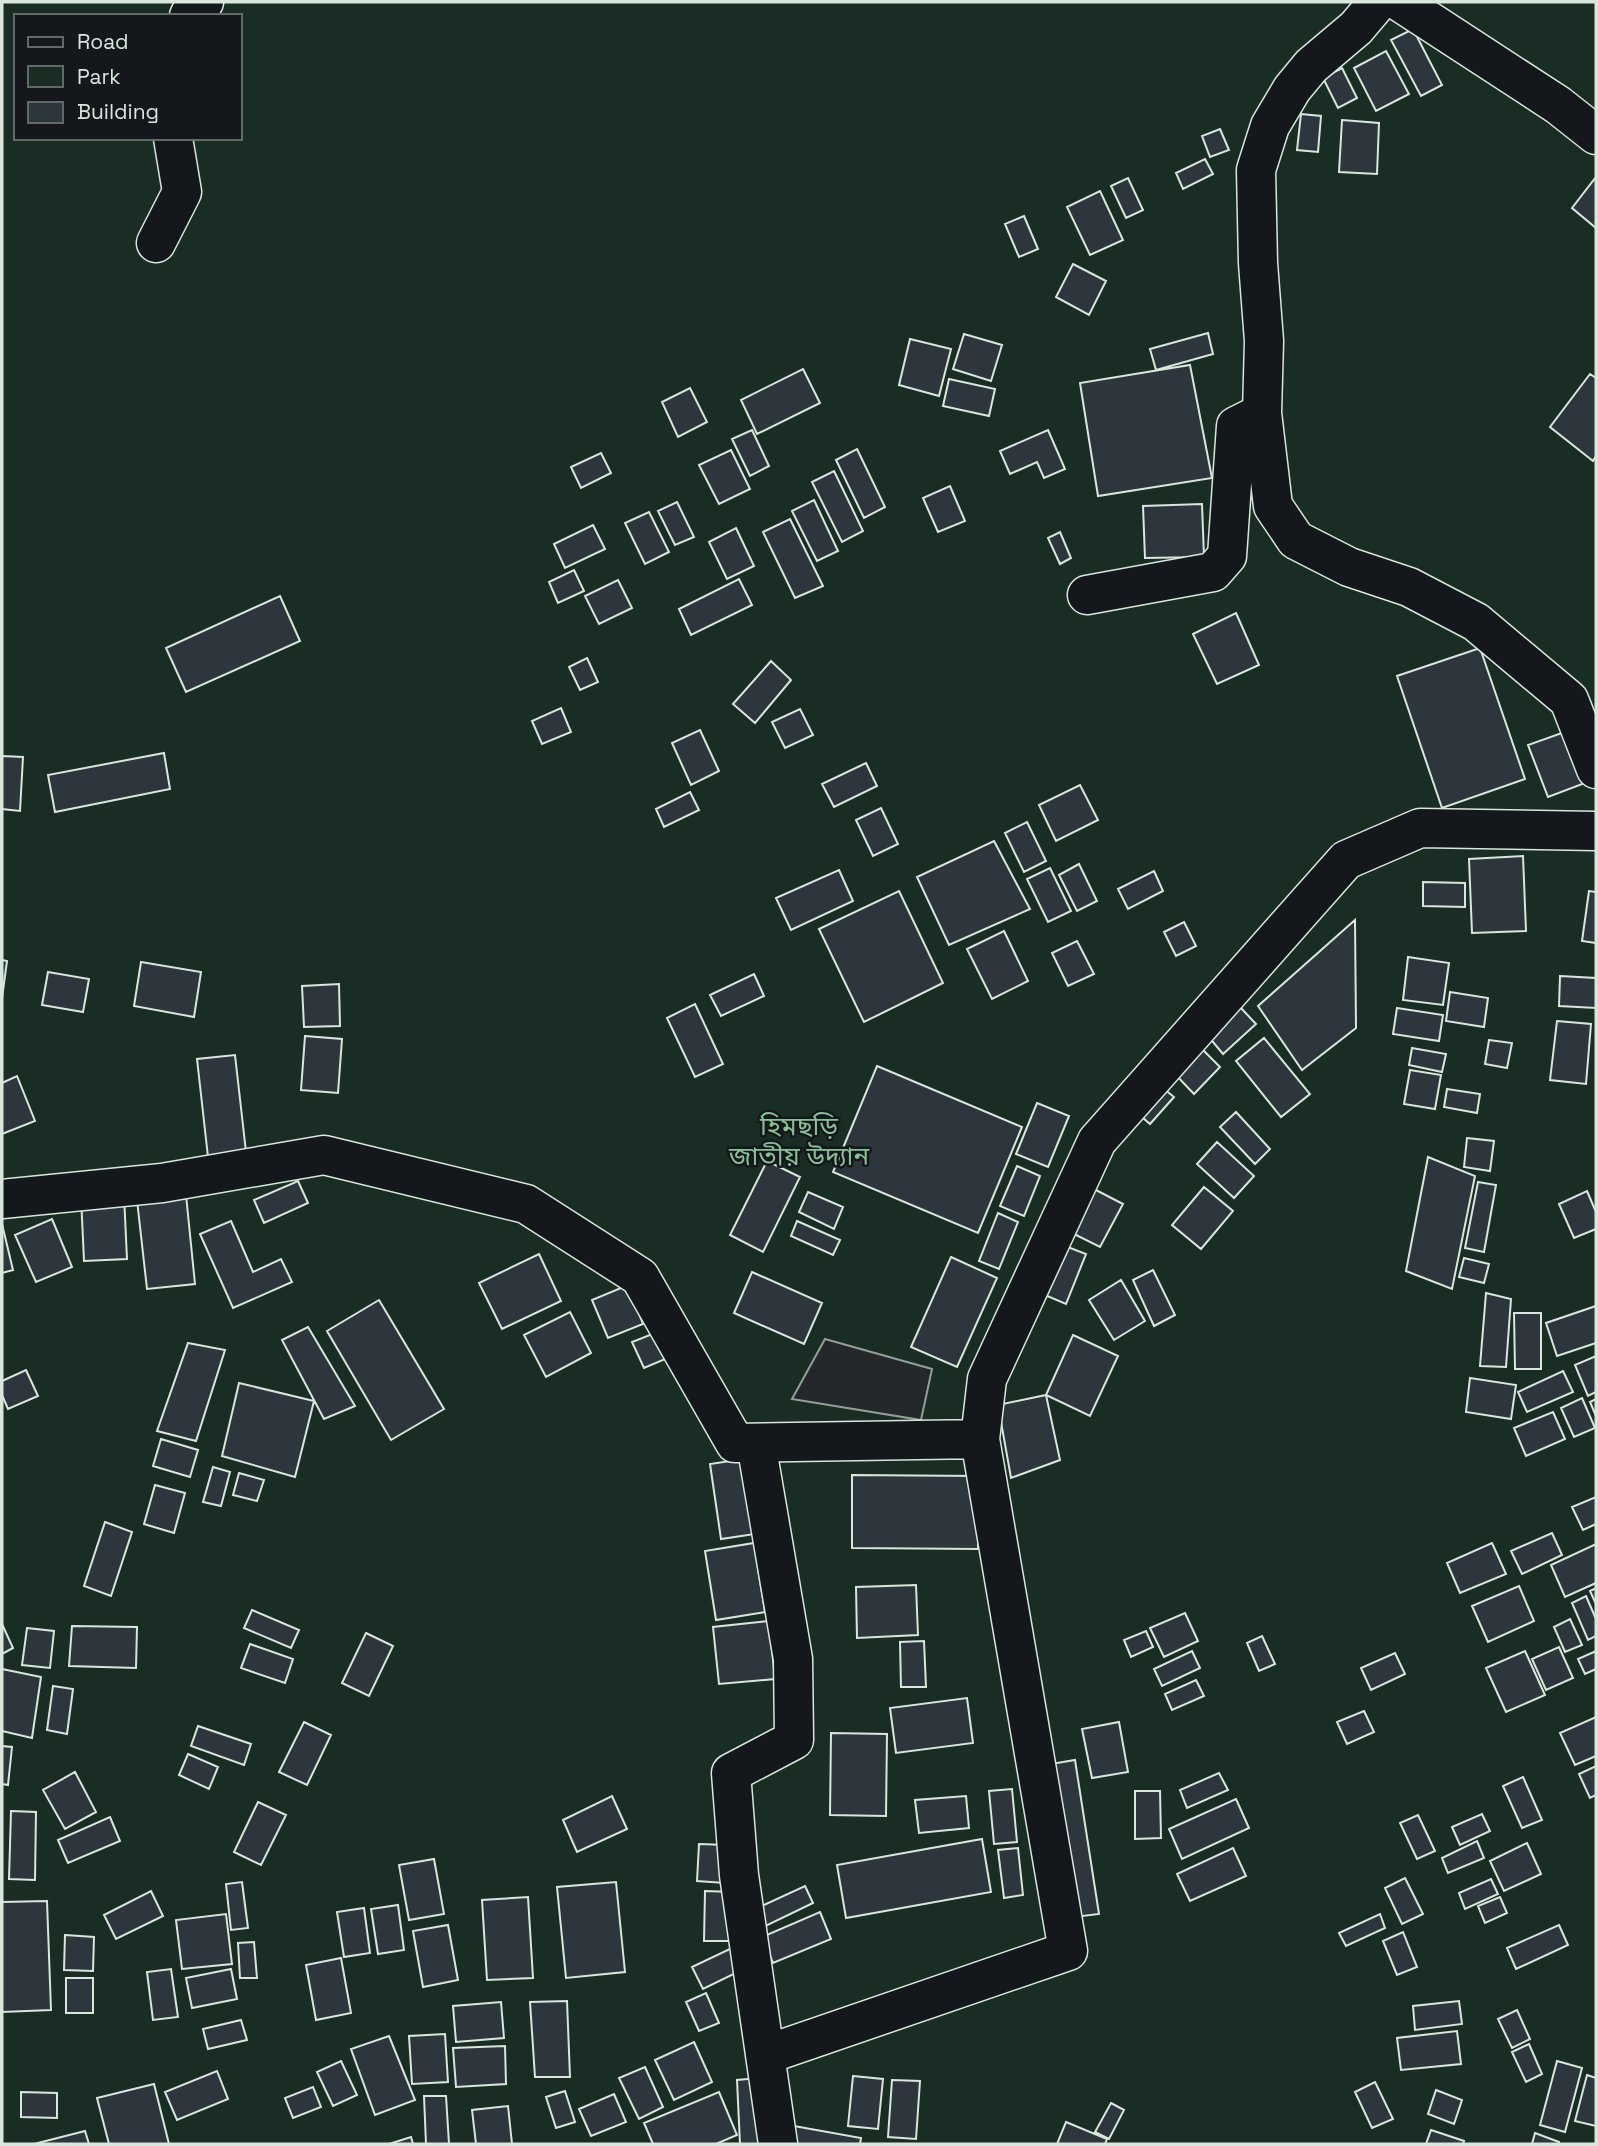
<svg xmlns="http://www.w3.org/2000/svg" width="1598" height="2146" font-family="'Space Grotesk','Noto Sans Bengali',sans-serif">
	<rect width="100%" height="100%" fill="#14181c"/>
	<path fill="#1a2d24" stroke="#939e99" stroke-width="2" fill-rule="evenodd" d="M2,2H1596V2144H2ZM16,16H240V138H16Z"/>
	<path fill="#24282b" stroke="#939e99" stroke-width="2" d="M825,1339L932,1369L921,1420L792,1399Z"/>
	<path fill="#2c363c" stroke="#d8e6dc" stroke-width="2" d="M1413,29L1442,85L1421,96L1391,40Z
		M1386,51L1409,94L1376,111L1354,68Z
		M1342,68L1357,98L1338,108L1323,78Z
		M1301,114L1321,116L1318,152L1297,150Z
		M1342,120L1379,123L1377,174L1339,172Z
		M1220,129L1229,150L1210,157L1202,136Z
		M1205,159L1213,174L1183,189L1176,173Z
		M1596,177V228L1572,208Z
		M1128,178L1143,210L1126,218L1111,186Z
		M1100,191L1123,240L1090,255L1067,207Z
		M1024,216L1038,249L1019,257L1005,224Z
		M1073,264L1106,281L1089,315L1056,297Z
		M1208,333L1213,354L1156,370L1150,349Z
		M964,334L1002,345L991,381L953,369Z
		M910,339L951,349L939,396L899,385Z
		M1190,365L1212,478L1098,496L1080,383Z
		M803,369L820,403L757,434L741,400Z
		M1590,374L1596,378V456L1593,461L1550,427Z
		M949,379L995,389L989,416L943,406Z
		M690,388L707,422L678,437L662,402Z
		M752,430L769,466L750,476L732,439Z
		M1048,430L1065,469L1044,478L1037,462L1010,474L1000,451Z
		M857,449L885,507L864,518L836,460Z
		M731,450L750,489L719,504L699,465Z
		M601,453L611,473L581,488L571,467Z
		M834,471L863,531L842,542L812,482Z
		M950,486L965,521L938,532L923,498Z
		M814,500L838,551L817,561L792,511Z
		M677,502L694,537L675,545L658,511Z
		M1202,504L1204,557L1145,558L1143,506Z
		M649,512L669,552L645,564L625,523Z
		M790,519L823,586L795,598L763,532Z
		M593,525L605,549L565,568L554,544Z
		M736,528L754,566L727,579L709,542Z
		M1060,532L1071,558L1060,564L1048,538Z
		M574,570L584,591L558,603L549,582Z
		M739,579L752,605L691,635L679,609Z
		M618,580L632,608L599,624L585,596Z
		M280,596L300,641L186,692L166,648Z
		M1236,613L1259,665L1217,684L1193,634Z
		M1480,648L1525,779L1442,808L1397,676Z
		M587,658L598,682L580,690L569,667Z
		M771,661L791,680L755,723L733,704Z
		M561,708L571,732L542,744L532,721Z
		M800,709L813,735L785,748L772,722Z
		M1573,729L1593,780L1548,797L1528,745Z
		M700,730L719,771L691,785L672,743Z
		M164,753L170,789L55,812L48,775Z
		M2,756L23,757L20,811L2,809Z
		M866,763L877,786L834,807L822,784Z
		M1080,785L1098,820L1056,841L1039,805Z
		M690,792L699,810L664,827L656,809Z
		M881,808L898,844L873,856L856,820Z
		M1027,822L1046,861L1024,872L1005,833Z
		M994,841L1030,909L949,945L917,877Z
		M1523,856L1526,931L1472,933L1469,859Z
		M1079,864L1097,901L1077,911L1059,875Z
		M1050,868L1071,911L1048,922L1027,879Z
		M839,870L853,901L791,930L776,898Z
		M1154,871L1163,891L1128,909L1118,889Z
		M1423,882L1465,883V907L1423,906Z
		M899,891L943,983L864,1022L819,929Z
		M1589,891L1596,892V943L1582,941Z
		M1355,920L1356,1028L1302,1070L1258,1006Z
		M1184,922L1196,946L1176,956L1164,932Z
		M1004,931L1028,981L992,999L967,949Z
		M1077,941L1094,974L1068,986L1052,953Z
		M1408,957L1449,963L1443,1005L1403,1000Z
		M2,960L7,961L2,998Z
		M141,962L201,972L194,1017L134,1006Z
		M48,972L89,979L83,1012L42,1005Z
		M754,974L764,996L721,1016L710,995Z
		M1560,976L1596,978V1008L1559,1006Z
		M339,984L340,1026L304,1027L302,986Z
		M1450,992L1488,998L1484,1027L1446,1021Z
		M695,1004L723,1064L695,1077L667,1018Z
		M1240,1007L1256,1024L1223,1054L1208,1036Z
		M1397,1008L1443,1015L1439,1041L1393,1034Z
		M1557,1021L1591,1024L1586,1084L1550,1080Z
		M305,1036L342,1039L338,1093L301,1090Z
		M1264,1038L1310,1094L1281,1117L1236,1061Z
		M1489,1040L1512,1043L1507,1068L1485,1064Z
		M1199,1046L1220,1067L1194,1094L1173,1072Z
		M1412,1048L1446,1054L1442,1072L1409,1065Z
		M235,1055L246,1152L208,1157L197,1059Z
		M877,1066L1022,1127L978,1233L833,1172Z
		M1410,1070L1441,1075L1435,1109L1404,1104Z
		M17,1076L35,1121L2,1134V1083Z
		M1158,1084L1174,1097L1150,1124L1135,1111Z
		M1447,1089L1480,1094L1477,1113L1444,1107Z
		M1037,1103L1069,1116L1048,1167L1016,1154Z
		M1236,1112L1270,1149L1255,1164L1220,1127Z
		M1467,1138L1494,1141L1490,1171L1464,1167Z
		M1217,1142L1254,1176L1234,1198L1197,1164Z
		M1428,1157L1475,1176L1452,1289L1406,1271Z
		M767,1161L800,1177L763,1252L730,1235Z
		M1017,1166L1040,1176L1024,1216L1000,1206Z
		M298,1181L308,1203L264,1223L254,1200Z
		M1478,1182L1496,1185L1484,1252L1465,1248Z
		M1204,1187L1233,1211L1201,1249L1172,1225Z
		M1094,1189L1123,1204L1100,1247L1072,1233Z
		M1587,1191L1596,1212V1229L1574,1238L1559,1204Z
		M808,1192L843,1207L834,1229L799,1212Z
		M124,1195L127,1259L84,1261L81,1197Z
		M186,1195L195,1284L147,1289L137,1200Z
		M998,1213L1018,1222L999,1269L979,1261Z
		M52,1219L72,1267L36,1282L15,1235Z
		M231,1221L253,1272L281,1259L292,1282L233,1308L200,1234Z
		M797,1221L840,1240L833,1255L791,1236Z
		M2,1224L13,1270L2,1273Z
		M1060,1244L1086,1254L1066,1304L1040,1293Z
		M539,1254L561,1301L502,1329L479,1283Z
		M951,1257L997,1278L957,1367L911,1347Z
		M1464,1258L1489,1264L1484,1283L1459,1277Z
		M1153,1270L1175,1315L1154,1326L1133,1280Z
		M752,1272L822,1303L804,1344L734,1313Z
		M1121,1280L1145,1321L1114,1340L1089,1300Z
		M628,1285L643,1324L608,1338L592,1300Z
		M1486,1293L1511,1299L1506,1367L1480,1366Z
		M379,1300L444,1409L391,1440L327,1331Z
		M1596,1306V1343L1557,1356L1546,1323Z
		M570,1312L591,1353L546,1377L524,1335Z
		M1514,1313H1541V1369H1515Z
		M308,1327L355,1406L324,1419L282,1340Z
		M660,1331L670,1357L644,1368L632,1342Z
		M1073,1335L1118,1356L1090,1416L1046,1395Z
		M188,1343L225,1350L196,1441L157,1431Z
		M1596,1356V1392L1588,1396L1575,1365Z
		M26,1370L38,1396L8,1409L2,1395V1381Z
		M1563,1371L1573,1392L1527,1412L1518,1392Z
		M1470,1378L1516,1385L1511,1419L1466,1412Z
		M239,1383L314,1401L295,1477L222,1456Z
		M1046,1395L1060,1460L1011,1478L998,1405Z
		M1582,1398L1595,1428L1574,1437L1561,1408Z
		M1596,1399V1416L1590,1402Z
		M1553,1412L1565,1439L1526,1456L1514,1428Z
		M161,1439L198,1450L190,1477L153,1466Z
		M744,1459L755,1534L721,1539L710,1464Z
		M213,1467L230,1472L221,1506L203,1502Z
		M239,1473L264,1480L257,1501L233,1495Z
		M852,1475L978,1476V1549L852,1548Z
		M155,1485L185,1493L174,1533L144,1524Z
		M1596,1497V1524L1583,1530L1572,1507Z
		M105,1522L132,1532L111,1596L84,1586Z
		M1552,1533L1562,1555L1522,1574L1511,1551Z
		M754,1543L765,1612L716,1620L705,1551Z
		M1492,1543L1506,1574L1460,1593L1447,1563Z
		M1596,1544V1583L1565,1597L1551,1565Z
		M916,1585L918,1635L857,1638L856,1587Z
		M1519,1586L1534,1621L1488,1642L1472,1606Z
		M1596,1588V1604L1590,1591Z
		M1586,1596L1596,1619V1636L1588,1640L1572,1603Z
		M252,1610L299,1630L291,1648L244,1628Z
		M1185,1613L1198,1641L1164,1657L1150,1628Z
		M1570,1619L1582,1645L1565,1652L1554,1627Z
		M769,1621L775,1679L719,1684L713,1627Z
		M2,1624L13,1648L2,1654Z
		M72,1626L137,1627L136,1668L69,1666Z
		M27,1628L54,1631L50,1668L22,1665Z
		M1146,1631L1153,1647L1131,1657L1124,1640Z
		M366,1633L393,1646L369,1696L342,1683Z
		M1262,1636L1275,1664L1259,1671L1247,1643Z
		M924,1641L926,1687H901L900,1642Z
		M250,1644L293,1659L285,1683L241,1668Z
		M1559,1647L1573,1678L1546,1690L1532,1659Z
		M1192,1651L1200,1668L1162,1686L1154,1669Z
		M1525,1651L1545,1695L1506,1712L1486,1668Z
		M1596,1651V1669L1585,1674L1578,1659Z
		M1395,1653L1405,1674L1371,1690L1361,1668Z
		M2,1669L41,1677L32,1738L2,1731Z
		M1196,1680L1204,1696L1172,1710L1165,1694Z
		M53,1686L73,1689L67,1734L47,1730Z
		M967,1698L973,1743L896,1753L890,1708Z
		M1364,1711L1374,1732L1347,1744L1337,1722Z
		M1596,1717V1756L1575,1765L1560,1733Z
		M304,1722L331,1735L307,1785L279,1772Z
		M1119,1722L1128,1772L1092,1778L1082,1729Z
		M198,1726L251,1744L244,1765L191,1746Z
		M831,1733L887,1734L886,1816L830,1815Z
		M2,1746L12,1747L8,1785L2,1784Z
		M188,1754L218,1767L209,1789L179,1775Z
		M1075,1760L1099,1914L1075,1917L1051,1764Z
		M1596,1766V1795L1590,1798L1579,1774Z
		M75,1772L96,1812L65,1829L43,1790Z
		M1219,1773L1228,1790L1187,1808L1180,1790Z
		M1523,1777L1542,1820L1522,1828L1503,1786Z
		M1012,1789L1017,1842L994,1844L989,1791Z
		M1135,1791H1160L1161,1838L1135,1839Z
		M612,1796L627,1829L577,1852L563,1820Z
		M966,1796L969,1828L919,1833L915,1800Z
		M1236,1799L1249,1828L1182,1859L1169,1829Z
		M258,1802L286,1815L261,1865L234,1852Z
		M11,1811L36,1812L35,1880L9,1879Z
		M1482,1814L1490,1831L1460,1845L1452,1827Z
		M1418,1815L1435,1851L1417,1859L1400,1823Z
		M110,1817L120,1841L68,1863L58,1840Z
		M982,1839L991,1892L846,1918L837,1865Z
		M1477,1841L1484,1858L1448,1873L1442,1858Z
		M1527,1843L1541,1874L1504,1891L1490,1861Z
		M699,1844L727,1845L725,1883L697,1881Z
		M1018,1848L1023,1895L1004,1898L998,1850Z
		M1233,1848L1246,1876L1190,1901L1177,1874Z
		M434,1859L444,1914L409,1920L399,1865Z
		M1405,1878L1423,1914L1402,1924L1385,1888Z
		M1491,1879L1498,1894L1465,1909L1459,1893Z
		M242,1882L248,1928L231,1930L226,1884Z
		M616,1882L625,1972L566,1978L557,1887Z
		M805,1886L813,1903L759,1929L751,1911Z
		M151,1891L163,1916L116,1939L104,1915Z
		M705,1891L733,1892L732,1941H704Z
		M528,1897L533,1978L487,1980L482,1900Z
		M1500,1897L1507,1913L1485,1923L1478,1906Z
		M47,1901L51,2010L2,2012V1902Z
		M398,1905L404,1950L378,1954L371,1909Z
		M364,1908L370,1953L344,1957L337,1912Z
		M820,1912L831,1939L773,1963L762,1937Z
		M226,1914L232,1964L182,1969L176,1920Z
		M1380,1914L1385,1928L1346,1946L1339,1933Z
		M448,1925L458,1980L423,1987L413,1931Z
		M1559,1925L1568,1945L1516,1969L1507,1948Z
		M1403,1932L1417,1967L1397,1975L1383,1941Z
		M65,1935L94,1937L93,1971L64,1970Z
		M254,1942L257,1978H240L238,1943Z
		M736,1946L746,1968L703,1989L692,1967Z
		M341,1958L351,2013L316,2020L306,1965Z
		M171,1969L178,2017L153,2020L147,1972Z
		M231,1969L237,1999L192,2008L186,1978Z
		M66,1978H93V2013H66Z
		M706,1993L719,2023L699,2031L686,2002Z
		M567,2001L570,2077H535L530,2002Z
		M1459,2001L1462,2024L1415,2030L1413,2006Z
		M501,2002L504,2038L456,2042L453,2006Z
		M1517,2010L1530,2039L1512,2048L1498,2019Z
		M241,2020L247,2040L208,2049L203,2029Z
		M1457,2031L1461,2064L1401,2070L1397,2038Z
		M445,2034L448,2082L412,2084L409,2036Z
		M389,2036L415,2100L375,2115L351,2049Z
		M694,2042L712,2082L674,2100L655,2060Z
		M1529,2044L1542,2074L1526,2082L1512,2052Z
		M505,2046L506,2084L456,2087L453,2048Z
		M341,2061L357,2095L333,2106L317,2072Z
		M1557,2061L1582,2068L1565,2132L1540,2125Z
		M645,2067L663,2107L639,2119L619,2078Z
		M217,2071L228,2099L177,2120L165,2092Z
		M1587,2075L1596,2078V2126L1575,2121Z
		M853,2076L883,2079L878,2129L848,2126Z
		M759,2078L763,2144H740L737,2080Z
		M892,2080L920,2081L916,2139L888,2137Z
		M1375,2082L1393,2119L1372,2128L1355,2092Z
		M154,2084L169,2144H109L97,2098Z
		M313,2087L321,2107L293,2118L285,2098Z
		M1436,2090L1462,2100L1454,2124L1428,2114Z
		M565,2091L575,2122L556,2128L546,2097Z
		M21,2092L57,2093V2118L21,2117Z
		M719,2092L737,2135L716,2144H653L644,2123Z
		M614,2094L626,2122L591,2136L579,2109Z
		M424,2096H446L449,2144H426Z
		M1111,2103L1124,2110L1109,2139L1095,2132Z
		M508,2106L512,2144H476L472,2110Z
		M1066,2122L1107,2139L1105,2144H1057Z
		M794,2126L861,2138L860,2144H790Z
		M1431,2130L1464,2141L1463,2144H1426Z
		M85,2131L89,2144H34Z
		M1535,2133L1559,2142V2144H1532Z
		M411,2137L413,2144H389Z"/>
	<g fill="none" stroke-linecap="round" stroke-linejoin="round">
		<g stroke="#d8e6dc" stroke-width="41">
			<path id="minor" d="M1378,2L1356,28L1311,66L1292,89L1270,126L1256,170L1258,263L1264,341L1262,413L1273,506L1296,540L1349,567L1409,587L1476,622L1569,700L1596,769
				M1400,2L1558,105L1596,135
				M189,16L192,10L204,2
				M156,243L182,192L173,138
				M1087,595L1213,572L1227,556L1236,426L1262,413
				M2,1199L162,1183L324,1155L526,1204L640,1277L735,1443L980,1439L987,1379L1097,1141L1346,860L1420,828L1596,831
				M756,1443L793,1659L794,1740L731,1773L739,1875L778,2144
				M765,2055L1068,1951L980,1439"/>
		</g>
		<use href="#minor" stroke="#14181c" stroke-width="38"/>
	</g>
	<g text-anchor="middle" stroke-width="5" stroke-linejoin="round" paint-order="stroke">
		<g font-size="26" fill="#8ac095" stroke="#14181c">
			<text x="799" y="1135">হিমছড়ি<tspan x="799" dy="30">জাতীয় উদ্যান</tspan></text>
		</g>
	</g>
	<rect width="1598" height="2146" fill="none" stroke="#d8e6dc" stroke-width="7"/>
	<rect x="14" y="14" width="228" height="126" fill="#14181c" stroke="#626a69" stroke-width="2"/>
	<rect x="28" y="37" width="35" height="10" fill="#14181c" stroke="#626a69" stroke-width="2"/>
	<text x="77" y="49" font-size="21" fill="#d8e6dc">Road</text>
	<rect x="28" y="66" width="35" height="21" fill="#1a2d24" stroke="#626a69" stroke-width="2"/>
	<text x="77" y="84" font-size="21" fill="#d8e6dc">Park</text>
	<rect x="28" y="102" width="35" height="21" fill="#2c363c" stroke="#626a69" stroke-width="2"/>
	<text x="77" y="119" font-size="21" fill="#d8e6dc">Building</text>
</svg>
